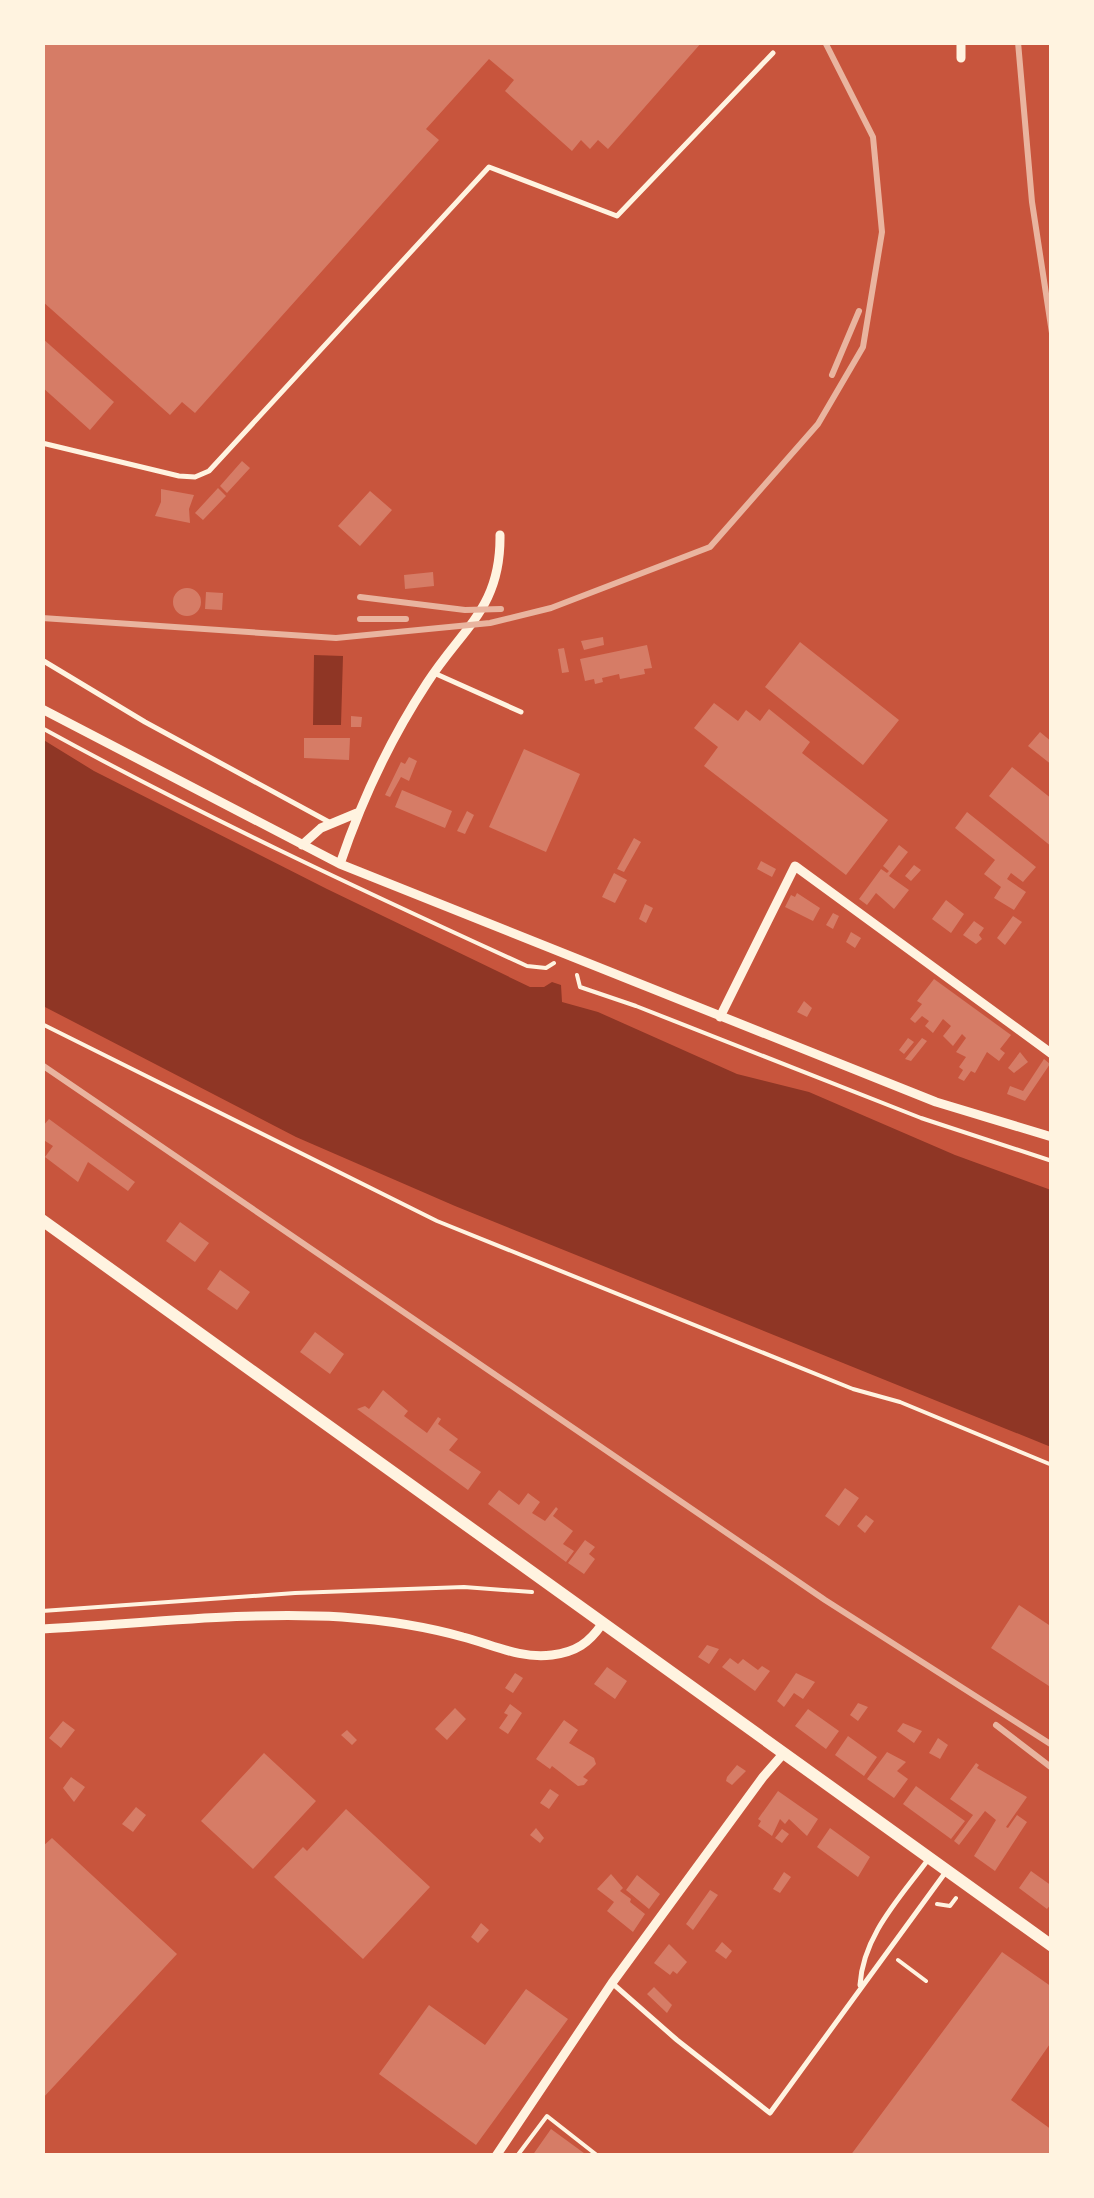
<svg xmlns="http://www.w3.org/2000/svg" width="1094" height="2198" font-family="Figtree,sans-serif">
	<rect width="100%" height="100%" fill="#c8553d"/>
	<path fill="#8f3625" d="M314,655L343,656L341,725H313Z
		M42,739L94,771L327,889L530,987H544L552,982L561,985L562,1002L598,1012L737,1074L809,1092L955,1155L1051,1190V1447L455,1206L296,1137L43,1006Z"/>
	<path fill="#d67c66" d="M42,42H702L608,149L598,140L590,149L581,140L572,151L505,91L514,80L489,59L426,129L439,140L340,251L195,413L182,402L170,415L42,301Z
		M42,338L114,402L90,430L42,387Z
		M242,461L250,468L227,493L220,486Z
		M218,488L226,496L203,520L195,513Z
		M161,489L194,495L189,509L190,523L155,516L161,502Z
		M370,491L392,510L360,546L338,526Z
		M433,572L434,586L405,589L404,575Z
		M173 602a14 14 0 1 1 28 0a14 14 0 1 1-28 0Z
		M206,592L223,593L222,610L205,609Z
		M603,637L604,645L584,650L581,641Z
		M800,642L899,720L863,765L765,687Z
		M647,645L652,668L644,669L645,674L620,679L619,674L602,678L603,682L595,684L594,679L585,681L580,659Z
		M564,648L569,672L562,673L558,649Z
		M714,703L738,721L746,710L760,721L769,709L810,742L802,753L888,820L846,875L704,766L718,747L694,728Z
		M351,716L362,717L361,727H351Z
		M1040,732L1052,742V765L1028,746Z
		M304,738H350L349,760L304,758Z
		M524,749L580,774L546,852L489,827Z
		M409,757L417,761L409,781L401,777L390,797L385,795L401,762L405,764Z
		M1012,767L1052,799V847L989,796Z
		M402,790L452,811L445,828L395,807Z
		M467,811L474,815L465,834L457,831Z
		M967,812L1036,867L1023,882L1011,873L1007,879L1026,892L1014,910L994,898L1001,887L984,874L995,860L955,828Z
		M634,838L641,842L624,872L617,869Z
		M899,845L908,852L889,876L909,890L894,909L876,893L867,905L859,899L881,869L887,873L889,871L883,866Z
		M761,861L776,869L772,877L757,869Z
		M914,865L921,870L911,881L905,876Z
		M614,873L627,880L615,903L602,897Z
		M797,893L820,908L813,921L785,907L791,895L795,897Z
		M946,900L964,914L951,933L932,919Z
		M645,904L653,908L646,923L639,919Z
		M833,913L839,916L833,929L826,925Z
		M1013,916L1022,922L1005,945L997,938Z
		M974,921L984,928L979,935L982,939L976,944L963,935Z
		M851,932L861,938L855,948L846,942Z
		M934,979L1011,1035L1000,1049L1005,1053L999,1061L987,1052L975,1073L971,1071L964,1081L958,1078L963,1070L959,1067L966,1057L956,1052L966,1038L962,1034L953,1046L943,1036L951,1026L943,1019L933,1033L925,1026L929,1021L922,1016L915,1023L910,1019L922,1004L917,1001Z
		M804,1001L812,1008L807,1017L797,1012Z
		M908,1038L914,1042L904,1054L899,1050Z
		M922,1038L927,1041L911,1061L905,1059Z
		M1020,1052L1028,1062L1014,1073L1008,1068Z
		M1044,1059L1050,1064L1025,1101L1007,1094L1010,1086L1023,1091Z
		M49,1119L135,1182L128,1191L88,1162L78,1182L45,1157L53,1146L42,1139V1127Z
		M180,1222L209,1243L195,1262L166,1241Z
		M220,1270L250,1292L237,1310L207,1289Z
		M315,1332L344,1354L330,1374L300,1352Z
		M383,1390L408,1411L404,1416L427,1433L438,1417L441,1419L438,1424L458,1439L449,1450L481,1472L468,1490L357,1409L365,1406L369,1409Z
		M845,1488L859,1498L839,1526L825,1516Z
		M499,1490L519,1505L528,1493L540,1502L532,1513L545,1521L556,1507L558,1509L553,1516L573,1531L563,1544L574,1551L566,1562L488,1504Z
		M866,1515L874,1521L865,1533L857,1526Z
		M585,1540L595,1547L589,1554L595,1559L584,1574L568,1563Z
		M1019,1605L1052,1627V1688L991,1648Z
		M707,1645L719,1649L709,1664L698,1657Z
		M730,1658L738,1664L743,1659L758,1670L762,1666L770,1671L755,1691L722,1667Z
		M607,1667L627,1681L615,1699L594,1684Z
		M515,1673L523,1678L513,1693L505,1688Z
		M796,1673L815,1682L803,1699L794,1693L784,1707L777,1701Z
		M858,1703L868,1707L858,1721L850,1715Z
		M510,1704L522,1713L508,1734L499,1728L508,1715L504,1713Z
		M455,1708L466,1719L447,1740L435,1729Z
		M808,1709L839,1731L826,1749L795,1726Z
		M564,1720L578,1730L569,1743L594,1758L596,1764L583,1777L588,1780L584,1785L578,1786L552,1766L550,1769L536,1759Z
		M63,1721L75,1730L61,1748L49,1738Z
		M903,1723L922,1731L914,1743L897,1731Z
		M347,1730L357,1740L352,1745L341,1735Z
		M848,1736L877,1757L864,1776L835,1755Z
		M938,1738L948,1745L940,1759L929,1753Z
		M887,1752L906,1762L897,1771L908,1779L894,1798L867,1779Z
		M264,1753L316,1801L253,1869L201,1821Z
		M976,1763L979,1765L977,1768L1027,1797L1006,1827L1008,1828L1017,1815L1027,1822L995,1871L974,1856L996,1820L985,1811L959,1845L954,1841L973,1815L950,1799Z
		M737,1765L746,1771L732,1785L726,1781L727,1777Z
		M71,1777L85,1787L74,1802L63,1788Z
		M916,1786L965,1821L951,1839L903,1804Z
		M550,1789L559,1795L549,1809L540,1803Z
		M778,1791L818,1819L807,1836L789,1819L785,1824L780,1819L772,1836L758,1826L761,1821L758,1819Z
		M136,1807L146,1815L133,1832L122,1824Z
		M346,1809L430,1887L363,1959L274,1877L303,1847L307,1851Z
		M536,1828L544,1838L540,1843L530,1835Z
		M830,1828L870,1857L858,1877L817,1847Z
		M782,1829L789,1834L782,1843L775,1838Z
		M52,1838L177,1954L42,2099V1847Z
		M1031,1871L1052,1886V1903L1047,1909L1019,1888Z
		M784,1872L791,1877L780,1893L773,1889Z
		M611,1874L623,1888L620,1891L631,1899L630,1902L645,1914L633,1932L607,1911L614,1902L597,1889Z
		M637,1875L660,1894L649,1909L626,1890Z
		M710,1890L718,1895L693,1930L686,1924Z
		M481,1923L489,1930L478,1943L471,1937Z
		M722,1942L732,1951L726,1959L715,1951Z
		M669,1944L687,1962L677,1974L673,1971L670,1975L654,1963Z
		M1002,1952L1052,1987V2041L1011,2100L1052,2130V2156H850Z
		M654,1987L672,2005L667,2013L647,1994Z
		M526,1989L568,2019L476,2145L379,2074L429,2005L485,2045Z
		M551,2129L588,2156H532Z"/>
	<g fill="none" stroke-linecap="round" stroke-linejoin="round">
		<path stroke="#fff3e0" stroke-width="4" d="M42,728C200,815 363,891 527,966L546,968L554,963
			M577,975L580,987L636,1006L921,1118L1052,1161
			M42,1024L437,1221L853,1389L900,1402L1052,1465
			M42,1611L295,1593L464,1587L532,1592
			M937,1904L950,1906L956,1898
			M898,1960L926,1981
			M517,2156L547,2116L598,2156"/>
		<path stroke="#fff3e0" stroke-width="5" d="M42,443L179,476L195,477L209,471L489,167L617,216L773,53
			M42,660L145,722L329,822
			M434,673L521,712
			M612,1983L677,2040L770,2113L945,1873
			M860,1985C863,1936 899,1899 927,1861"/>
		<path stroke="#fff3e0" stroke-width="9" d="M961,42V58
			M42,709L340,864L936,1102L1052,1137
			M302,845L321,828L357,813
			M340,864C361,802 391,738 427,683C463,627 501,608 500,535
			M720,1017L795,866L1052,1054
			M42,1629C141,1624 243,1611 342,1617C383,1620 424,1626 463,1637C494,1645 520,1659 552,1655C576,1652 589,1643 602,1624
			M496,2156L612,1983L763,1777L783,1754"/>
		<path stroke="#fff3e0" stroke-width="12" d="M42,1220L1052,1946"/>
		<path stroke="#e9b49f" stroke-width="6" d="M1018,42L1032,202L1052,333
			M832,375L859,311
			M360,597L465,610L501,609
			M42,618L336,638L490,623L551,608L710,547L818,424L863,347L882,232L873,137L825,42
			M360,619H406
			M42,1065L825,1600L1052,1745
			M996,1725L1052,1768"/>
	</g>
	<rect width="1094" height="2198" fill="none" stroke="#fff3e0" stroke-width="90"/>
</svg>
